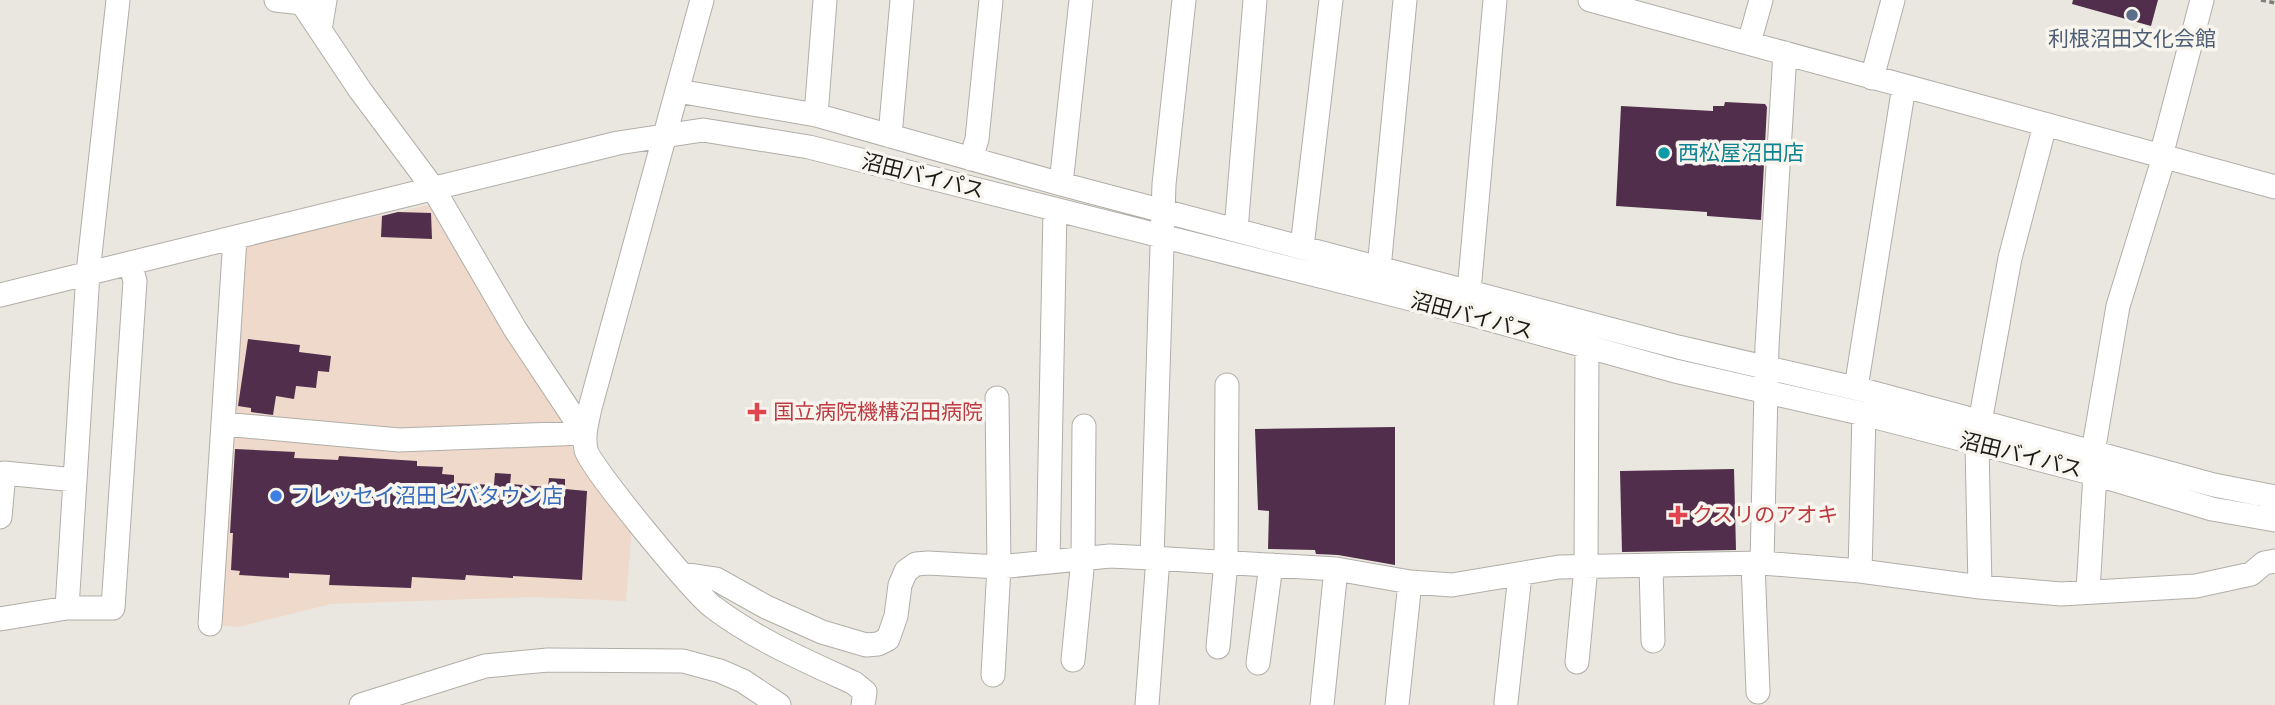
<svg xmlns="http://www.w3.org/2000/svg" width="2275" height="705" font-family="'Noto Serif','Noto Sans JP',serif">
	<rect width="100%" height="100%" fill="#eae7e0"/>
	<path fill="#eed9cb" d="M429,205L558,412L575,455L632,527L626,601L535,597L331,604L238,627L218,625L241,254L246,245Z"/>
	<path fill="#512e4b" d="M2073,0H2158L2151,26L2072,4Z
		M1725,102L1765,104L1767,107L1761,220L1707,216V212L1616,206L1621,106L1713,111V106H1724Z
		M398,212L431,213L432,239L381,237L382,216Z
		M248,339L300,345L299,352L331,356L329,372L318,371L316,388L296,386L294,399L276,396L273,415L251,412V408L238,406Z
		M1395,427V565L1338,555L1316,554L1315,550L1268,549L1269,511L1258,510L1255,429Z
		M235,449L295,452L294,458L338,460L339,456L417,461V466L443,467L442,474L454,475V483L494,485L495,473L511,474L510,484L548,487L549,478L565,479V489L587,491L582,580L513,576V578L466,575L465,580L412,577L411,588L329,585L330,575L289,573V578L239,575L240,571L231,570L233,533H230Z
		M1734,469L1736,550L1622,552L1620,471Z"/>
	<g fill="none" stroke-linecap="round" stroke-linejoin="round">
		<g stroke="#b1aea8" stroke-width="25">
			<path id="minor" d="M276,0L302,3
				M702,0L590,408C587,422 583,435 586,450C590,467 695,594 713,607C755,639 806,661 854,683L865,692L863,705
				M1590,0L2275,187
				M320,30L325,0
				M1749,43L1761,0
				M1872,78L1893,0
				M678,91L816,115L1061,184L1678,347L1863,390L2214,485L2275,497
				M816,115L825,0
				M890,136L902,0
				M2161,156L2202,0
				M971,159L977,139L991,0
				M1061,184L1081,0
				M1236,230L1255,0
				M1302,247L1331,0
				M1379,268L1405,0
				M1469,291L1495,0
				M0,295L618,143L703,130L809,147L1466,313L1675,371L1864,414L2095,474L2212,509L2275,520
				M1856,388L1904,86
				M1980,422L2010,258L2045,125
				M223,424L399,440L584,433L515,329L433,188L360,90L300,0
				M1977,445L1980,587
				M2093,452L2118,306L2164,157
				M0,517L4,473L75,480
				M1152,558L1164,184L1184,0
				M1048,562L1055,210
				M1753,563L1758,692
				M1762,563L1767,346L1785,53
				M1651,566L1653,641
				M1860,571L1864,414
				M683,574L716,579L766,607L822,632L866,645L878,644L888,639L896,616L900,585L906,571L916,564L928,563L999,567L1110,556L1152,558L1336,569L1410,582L1452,585L1559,567L1762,563L1860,571L1980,587L2061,594L2196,586L2251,574L2264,563L2275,561
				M2088,591L2095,474
				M67,608L88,273L118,0
				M0,619L67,608H113L135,281L130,263
				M210,624L235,238
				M1218,647L1226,562L1227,385
				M1073,660L1083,559L1084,426
				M1577,662L1586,567L1587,347
				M1258,663L1271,565
				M993,675L999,567L997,398
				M1506,702L1520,575
				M361,705L485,666L548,660L683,661L720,671L743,681L779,705
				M1147,705L1158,558
				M1322,705L1336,569
				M1397,705L1410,582"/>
		</g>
		<path stroke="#7f7d78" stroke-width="3.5" stroke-dasharray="5 3.5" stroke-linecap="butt" d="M2261,0L2275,3"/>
		<use href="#minor" stroke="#fff" stroke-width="23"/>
	</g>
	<circle fill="#5c6f8a" stroke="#f8f5ee" stroke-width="2.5" cx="2132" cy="15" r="7"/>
	<circle fill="#0f9aa8" stroke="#f8f5ee" stroke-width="2.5" cx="1664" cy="153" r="7"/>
	<g fill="#e0444e" stroke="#f8f5ee" stroke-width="2.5">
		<path d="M753.5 401.5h7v7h7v7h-7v7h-7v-7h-7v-7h7z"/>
		<path d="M1674.5 504.5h7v7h7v7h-7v7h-7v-7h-7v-7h7z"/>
	</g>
	<circle fill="#3f7fe0" stroke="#f8f5ee" stroke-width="2.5" cx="276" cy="496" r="7"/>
	<g text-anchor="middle" stroke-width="7" stroke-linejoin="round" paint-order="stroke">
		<g font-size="21" fill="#4e5e75" stroke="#f8f5ee">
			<text x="2132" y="46">利根沼田文化会館</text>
		</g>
		<g font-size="21" fill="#0d838f" stroke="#f8f5ee" text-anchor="start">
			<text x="1678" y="160">西松屋沼田店</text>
		</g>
		<g font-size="21" fill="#1b1b18" stroke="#f8f5ee">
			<text transform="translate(923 176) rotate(14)" y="7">沼田バイパス</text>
			<text transform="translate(1472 316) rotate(15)" y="7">沼田バイパス</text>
			<text transform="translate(2021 455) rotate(14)" y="7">沼田バイパス</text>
		</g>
		<g font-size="21" fill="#be3a42" stroke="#f8f5ee" text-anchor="start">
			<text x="773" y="419">国立病院機構沼田病院</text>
			<text x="1692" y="522">クスリのアオキ</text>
		</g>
		<g font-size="21" fill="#366cbe" stroke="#f8f5ee" text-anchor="start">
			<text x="290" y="503">フレッセイ沼田ビバタウン店</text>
		</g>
	</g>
</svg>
